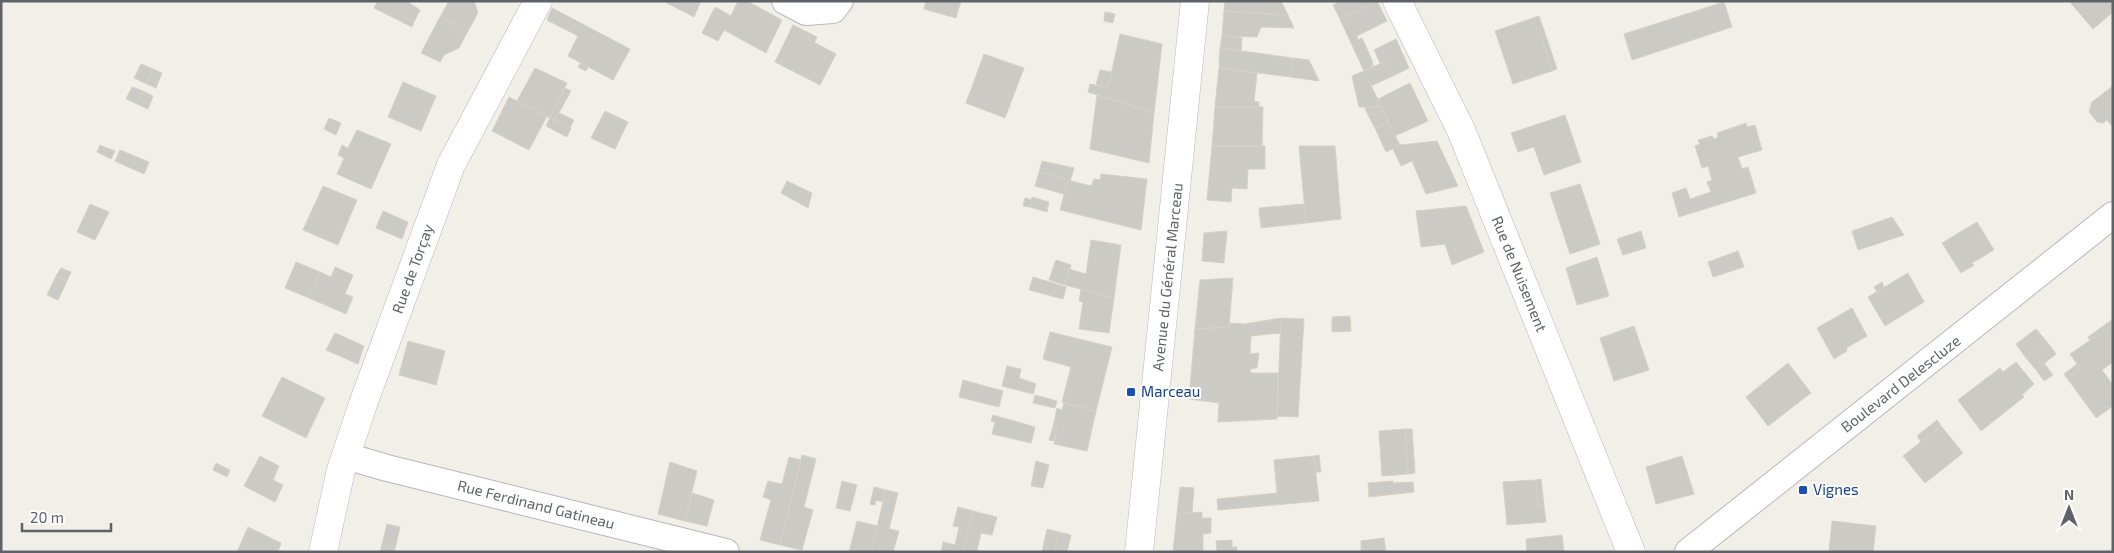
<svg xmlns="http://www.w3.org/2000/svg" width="2114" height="553" font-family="'Exo 2',sans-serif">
	<rect width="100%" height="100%" fill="#f1efe8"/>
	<path fill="#cccac5" stroke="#d6d1c6" d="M378,1H406L420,10L414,22L399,14L396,19L374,8Z
		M449,1H474L478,13L468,31L440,17Z
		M663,1H701L694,17Z
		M738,1H747L782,20L766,53L724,30L718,41L702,33L715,7L731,16Z
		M926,1H961L956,18L924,9Z
		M1225,1H1281L1288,15L1224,11Z
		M1341,1H1376L1340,19L1333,5Z
		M1377,1L1387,21L1357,36L1358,40L1362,38L1372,60L1373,66L1364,71L1340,19Z
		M2069,1H2113V12L2093,29Z
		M1724,2L1732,27L1632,60L1624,34Z
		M552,8L630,49L613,80L568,56L578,36L547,20Z
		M1224,11L1288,15L1294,28L1261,27L1257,37L1222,36Z
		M1105,12L1115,14L1113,23L1104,21Z
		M399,14L414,22L412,27L396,19Z
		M1539,16L1546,36L1542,38L1552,71L1513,84L1495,31Z
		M440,17L468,31L459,48L444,55L440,62L421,53Z
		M793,25L811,34L808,39L836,54L820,85L775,62Z
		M811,34L817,37L814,43L808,39Z
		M1120,34L1162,44L1154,113L1088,92L1090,84L1108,88Z
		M1222,36L1242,38L1241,51L1220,48Z
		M1546,36L1557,69L1552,71L1542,38Z
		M1396,39L1409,68L1393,76L1386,61L1380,63L1374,50Z
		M1220,48L1293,58L1291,77L1219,68Z
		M984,54L1024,68L1005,118L966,103Z
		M1293,58L1309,60L1319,81L1291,77Z
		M1386,61L1393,76L1371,86L1364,71Z
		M581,63L588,67L586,71L578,67Z
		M141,64L153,69L147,84L134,78Z
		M535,68L567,83L550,118L517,101Z
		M1219,68L1257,73L1254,101L1259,102V107H1215Z
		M153,69L162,73L156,88L147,84Z
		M1100,70L1111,72L1108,88L1096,85Z
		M1364,71L1371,86L1382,107H1359L1352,76Z
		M403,82L436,96L421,131L388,117Z
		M1410,83L1428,121L1395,136L1378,99Z
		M2113,86V127L2107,120L2103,123L2097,122L2089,112L2092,102Z
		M132,87L143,91L137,104L126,99Z
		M565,88L571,91L555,120L550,118Z
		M143,91L153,96L148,109L137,104Z
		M1097,95L1154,113L1149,163L1090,149Z
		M509,97L547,116L529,150L492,131Z
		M1215,107H1263L1262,146H1212Z
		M1365,107H1382L1383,111L1368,115Z
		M605,111L628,122L615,149L591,138Z
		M1383,111L1388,122L1375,128L1368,115Z
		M559,113L574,120L570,128L555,120Z
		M1565,115L1581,162L1544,175L1534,147L1518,152L1511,133Z
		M329,118L341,123L336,135L324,129Z
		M550,118L571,128L567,137L546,126Z
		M1388,122L1400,145L1386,152L1375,128Z
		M1746,123L1747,127L1755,125L1762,150L1738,157L1742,169L1748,167L1756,193L1679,217L1672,193L1686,188L1690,199L1711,192L1707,182L1712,180L1708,166L1702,168L1695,146L1700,144L1698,140L1712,136L1714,139L1718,138L1717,133Z
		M357,130L391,144L371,189L337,174L344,158L338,155L342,145L348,148Z
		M1437,141L1458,186L1426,194L1412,161L1401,166L1393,149L1400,145Z
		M100,145L115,151L111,159L97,152Z
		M1212,146H1265V169H1248L1247,189L1232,188L1231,202L1207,200Z
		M1299,146H1335L1341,219L1306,223Z
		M120,150L149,162L144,174L115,161Z
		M1042,161L1074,168L1070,181L1039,172Z
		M1039,172L1068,180L1064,194L1035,186Z
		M1101,174L1147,179L1141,230L1060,210L1068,180L1091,186L1094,179L1100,180Z
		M787,181L812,193L808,208L781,193Z
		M1580,184L1600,244L1570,254L1550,193Z
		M323,186L357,200L338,245L303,230Z
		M1032,197L1049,202L1047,212L1030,207Z
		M1025,198L1032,200L1030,207L1023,206Z
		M90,204L109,212L95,240L77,232Z
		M1304,204L1306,223L1261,228L1259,208Z
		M1466,206L1484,252L1452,265L1445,244L1421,247L1416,211Z
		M383,211L408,222L402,239L376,228Z
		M1892,217L1904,235L1858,250L1852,231Z
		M1977,222L1994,250L1972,263L1974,265L1961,273L1942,243Z
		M1227,231L1224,263L1202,261L1204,233Z
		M1641,231L1646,248L1623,255L1617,239Z
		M1091,240L1121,245L1114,298L1065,285L1069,269L1086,274Z
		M1738,251L1744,267L1713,277L1708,262Z
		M1597,257L1609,296L1577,305L1566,268Z
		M1056,260L1071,265L1065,285L1049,280Z
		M296,262L320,272L309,298L285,288Z
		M335,267L353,275L345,294L353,297L346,314L309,298L320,272L331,277Z
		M61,268L71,272L67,281L56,276Z
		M1908,273L1924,302L1885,326L1868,297Z
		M56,276L67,281L58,300L47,295Z
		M1033,277L1066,287L1063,299L1029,290Z
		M1233,278L1229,327L1195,329L1200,280Z
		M1882,282L1884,287L1877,292L1874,287Z
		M1081,289L1114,298L1109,333L1079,329L1083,302L1079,301Z
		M1852,308L1867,336L1846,348L1847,351L1834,359L1817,328Z
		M1350,316L1351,331L1332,332V317Z
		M1281,318L1280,333L1251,336L1250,354L1259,353L1257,368L1250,369L1251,373H1278L1277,419L1218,422L1219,403L1189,399L1195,329L1229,327L1230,323L1244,324Z
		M1281,318L1304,319L1298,417L1277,416Z
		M2113,319V362L2102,370L2113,385V406L2109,409L2107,406L2094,415L2067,378L2080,368L2070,354L2104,331L2102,327Z
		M1634,326L1649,370L1614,381L1600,338Z
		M2102,327L2104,331L2090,340L2088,337Z
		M2036,329L2047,342L2026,358L2016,344Z
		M1050,332L1112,347L1096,411L1062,402L1071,367L1043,359Z
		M335,333L364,346L358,364L326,350Z
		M408,341L445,351L436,385L399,375Z
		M2047,342L2056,354L2036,370L2026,358Z
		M2016,362L2034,384L2022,395L2024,397L1981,431L1958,400L2000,368L2003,372Z
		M1788,363L1811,393L1768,426L1746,397Z
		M2044,363L2053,375L2044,381L2036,370Z
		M2077,364L2080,368L2067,378L2064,374Z
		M1007,366L1021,369L1019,378L1036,384L1033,394L1002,386Z
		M282,377L325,398L306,438L262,416Z
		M963,380L1003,391L999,407L959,397Z
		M1035,395L1057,401L1055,408L1033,403Z
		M1064,403L1096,411L1087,451L1054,444L1057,428L1053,427L1057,408L1062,410Z
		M2107,406L2109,409L2096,418L2094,415Z
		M993,415L1035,427L1031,443L992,434L995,422L991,421Z
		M1937,420L1941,426L1921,442L1917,436Z
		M1941,426L1963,453L1925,483L1903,456Z
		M1053,427L1057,428L1054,441L1049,440Z
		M1405,429H1412L1415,473L1408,474Z
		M1405,429L1408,474L1382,476L1379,431Z
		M802,455L816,459L804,507L813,510L802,550L780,545Z
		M1319,455L1321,472H1316L1314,456Z
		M260,456L279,466L273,480L283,485L275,502L244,486Z
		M1314,456L1319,501L1218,510L1217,499L1277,493L1274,460Z
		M1682,456L1694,494L1656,504L1646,467Z
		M789,457L801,460L780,545L760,540L771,500L763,497L768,481L782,484Z
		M1036,461L1049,465L1043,488L1031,486Z
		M670,462L697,471L685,521L658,514Z
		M216,463L230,470L227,477L213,470Z
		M1541,479L1544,506H1538L1536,480Z
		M1536,480L1538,506H1544L1546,522L1507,525L1503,482Z
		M842,481L857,485L850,511L836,508Z
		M1393,481V483L1413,482L1414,492L1369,497L1368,483Z
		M874,487L886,490L883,502L876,500L875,505L870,504Z
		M1180,487L1194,488L1192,513L1177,514Z
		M886,490L898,493L889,529L899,531L893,552H871Z
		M692,493L714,500L707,526L685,521Z
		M958,507L973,511L963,552H941L943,542L955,545L959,527L953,526Z
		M973,511L997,517L992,535L981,533L977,550L983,552H963Z
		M1202,512V518H1211V533L1203,534V552H1173L1177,514Z
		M857,521L877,526L871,552H849Z
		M1832,521L1876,526L1873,552H1829Z
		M387,524L400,527L395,549L382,545Z
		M248,527L281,543L278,552H237Z
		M1047,529L1059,532L1054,552H1042Z
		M1059,532L1071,535L1067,552H1054Z
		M1562,535L1564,552H1527L1526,539Z
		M1384,538L1386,552H1361V541Z
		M1232,540V547H1237V552H1217L1216,541Z
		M382,545L395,549L394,552H380Z"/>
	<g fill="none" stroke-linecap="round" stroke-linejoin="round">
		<g stroke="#b5b8bc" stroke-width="28">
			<path id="minor" d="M785,1L806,12L833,10L840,1
				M346,456L387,468L726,552
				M1688,552L2113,215"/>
		</g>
		<g stroke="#b5b8bc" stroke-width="29">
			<path id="tertiary" d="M1397,1L1461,130L1631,552
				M323,552L341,470L363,404L451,165L538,1"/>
		</g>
		<g stroke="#b6babf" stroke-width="29">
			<path id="secondary" d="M1139,552L1195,1"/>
		</g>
		<use href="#minor" stroke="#fff" stroke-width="26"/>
		<use href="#tertiary" stroke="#fff" stroke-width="28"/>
		<use href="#secondary" stroke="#fff" stroke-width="28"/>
	</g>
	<g fill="#1a4fb4" stroke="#fff" stroke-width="2">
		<rect x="1126" y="387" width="10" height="10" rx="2.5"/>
		<rect x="1798" y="485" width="10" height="10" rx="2.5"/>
	</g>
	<g text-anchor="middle" stroke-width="4" stroke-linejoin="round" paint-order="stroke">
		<g font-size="15" fill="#5f6368" stroke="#fff">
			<text transform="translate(413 269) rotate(-70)" y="5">Rue de Torçay</text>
			<text transform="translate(1519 274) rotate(68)" y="5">Rue de Nuisement</text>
			<text transform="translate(1168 277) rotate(-84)" y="5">Avenue du Général Marceau</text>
			<text transform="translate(1901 384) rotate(-38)" y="5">Boulevard Delescluze</text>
			<text transform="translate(536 505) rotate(14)" y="5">Rue Ferdinand Gatineau</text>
		</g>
		<g font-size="15" fill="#164399" stroke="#fff" text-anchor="start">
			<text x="1141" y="397">Marceau</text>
			<text x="1813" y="495">Vignes</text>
		</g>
	</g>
	<rect width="2114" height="553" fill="none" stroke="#5f6368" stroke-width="5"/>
	<g transform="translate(2069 508)" stroke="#ffffff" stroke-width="4" paint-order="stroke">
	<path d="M0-4L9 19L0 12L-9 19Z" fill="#5f6368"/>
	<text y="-8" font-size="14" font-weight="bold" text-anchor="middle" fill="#5f6368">N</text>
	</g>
	<path d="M22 523v8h89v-8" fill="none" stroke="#5f6368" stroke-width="2.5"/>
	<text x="30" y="523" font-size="15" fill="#5f6368" stroke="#ffffff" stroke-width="4" paint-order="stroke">20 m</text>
</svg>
